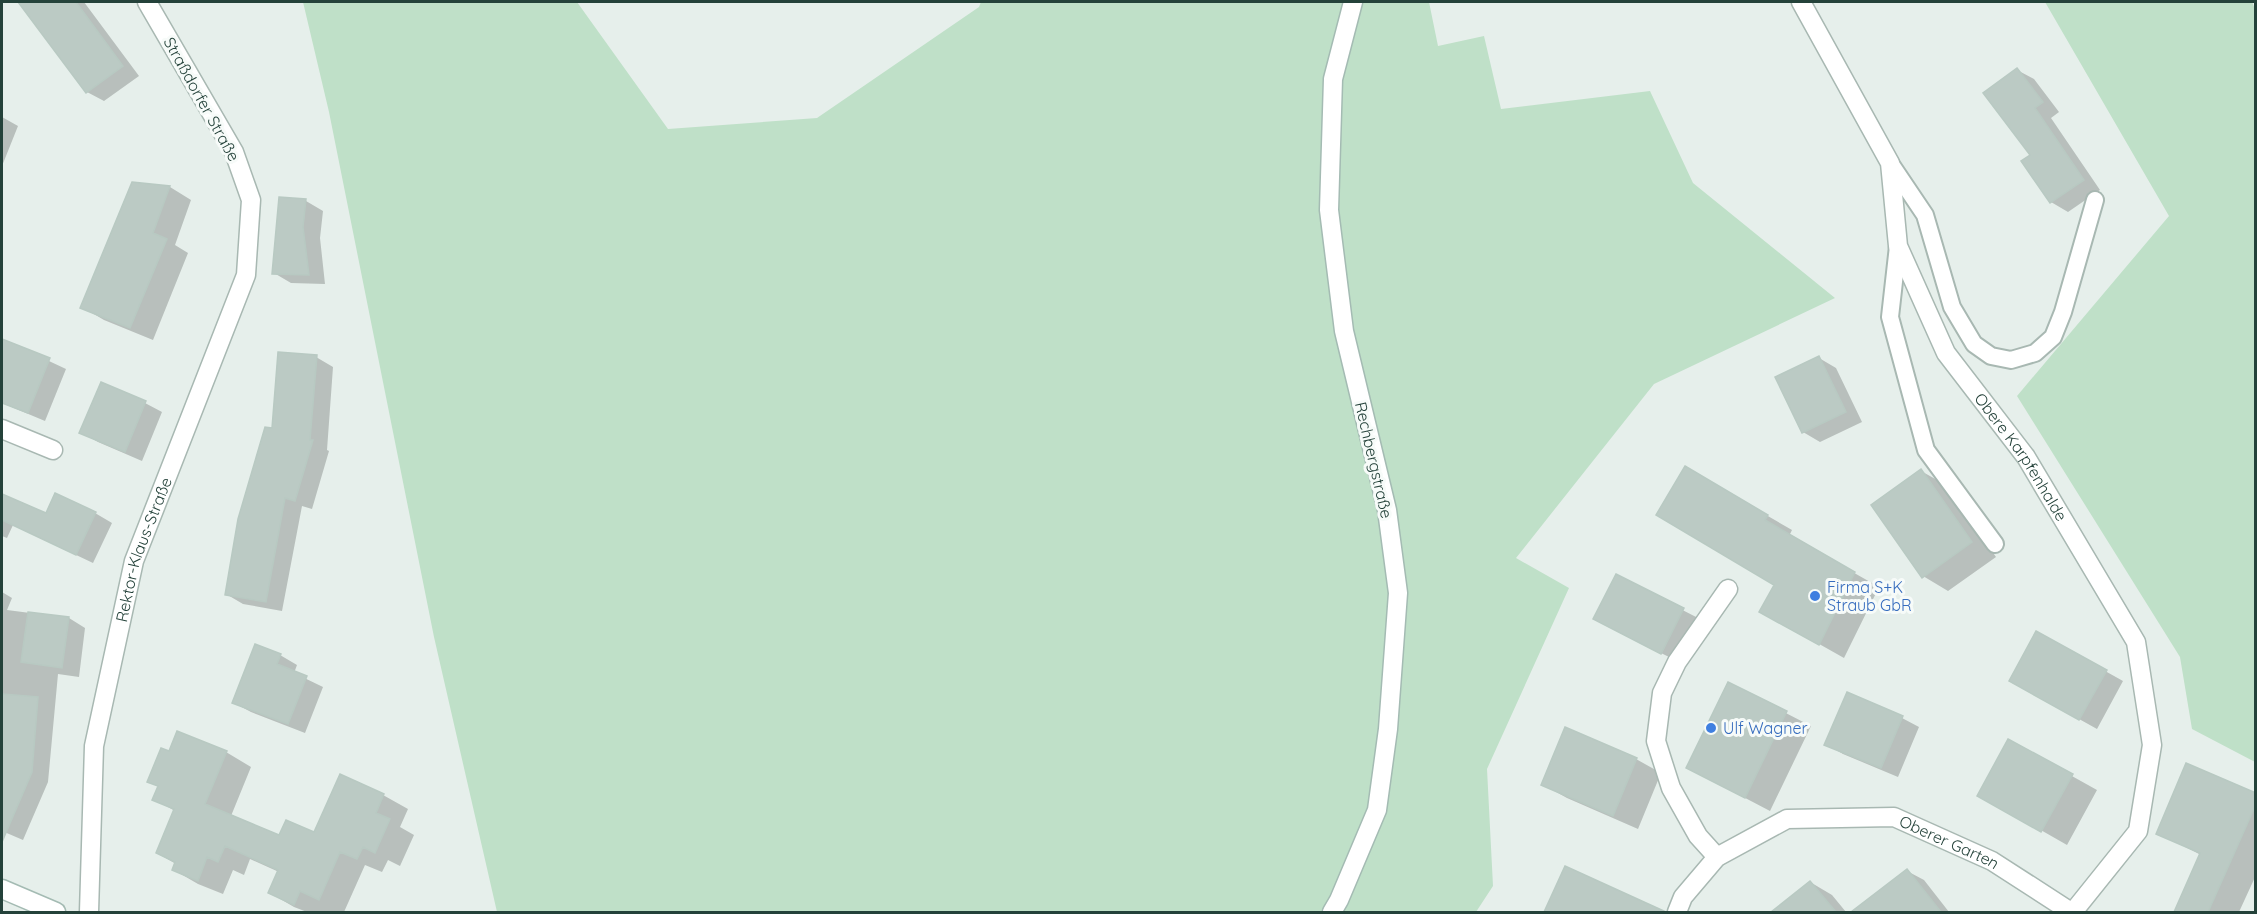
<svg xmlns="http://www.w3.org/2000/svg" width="2257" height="914" font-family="Quicksand,sans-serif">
	<rect width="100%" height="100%" fill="#e6efeb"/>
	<path fill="#bfe0c8" d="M303,2H577L668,129L817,118L979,7L981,2H1429L1438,46L1484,36L1501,109L1650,91L1693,183L1835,298L1654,384L1516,558L1569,588L1487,769L1493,886L1476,912H497L434,637L329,112Z
		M2045,2H2252L2255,9V762L2192,729L2180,657L2017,396L2169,216Z"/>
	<path fill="#0003" d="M40,2H84L139,76L104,101L87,92L27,11Z
		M2017,70L2034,79L2059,112L2051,118L2100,190L2068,212L2051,202L2023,161L2032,155Z
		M2,117L18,126L2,166Z
		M133,184L170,187L191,200L175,245L188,253L153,340L104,320L82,307Z
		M280,198L306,201L323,211L320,238L325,284L291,283L274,273Z
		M2,339L66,369L45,421L2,403Z
		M316,357L333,367L327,450L329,451L312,509L302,506L282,611L243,604L226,594L273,430Z
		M1819,358L1836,368L1862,422L1820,442L1803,432Z
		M145,403L162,412L142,461L98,442L81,432Z
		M1685,468L1792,530L1789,536L1879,587L1844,658L1761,611L1776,584Z
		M1921,471L1946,485L1996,557L1948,591L1923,576Z
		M2,495L46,515L95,513L112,523L93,563L13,525L7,538L2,536Z
		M1616,576L1700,619L1679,662L1611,628Z
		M2,592L12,598L7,610L69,618L85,628L79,677L58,674L48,782L23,840L2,831Z
		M2037,633L2123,681L2097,729L2027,690Z
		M280,655L297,665L294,673L323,687L305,733L251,712L234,703Z
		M1729,684L1811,726L1770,811L1688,768Z
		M1902,718L1919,727L1898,777L1843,754L1826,744Z
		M2009,741L2097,790L2067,845L1979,795Z
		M226,752L251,767L231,816L280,837L315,834L383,795L408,809L400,827L414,835L400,866L388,860L382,872L365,865L344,912H307L294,907L270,893L279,872L250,859L244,875L233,870L223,894L198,884L174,870L176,864L157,853L175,811L154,799L159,787L149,781L170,753Z
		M1636,759L1661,773L1638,829L1567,798L1542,784Z
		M2256,795V875L2239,912H2176L2201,855L2158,833Z
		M1566,868L1652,911V912H1546Z
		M1907,871L1924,880L1949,912H1870L1864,904Z
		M1810,882L1832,895L1846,912H1773Z"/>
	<path fill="#bbcac4" stroke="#b8c9c2" stroke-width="1.5" d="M18,2H76L123,66L86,93Z
		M2017,68L2043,102L2035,108L2084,180L2050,203L2021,161L2030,155L1983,93Z
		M132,182L170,186L153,233L167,239L130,328L80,308Z
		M279,197L306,199L303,227L309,275L272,274Z
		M2,339L50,358L28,413L2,403Z
		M278,352L317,355L310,440H313L295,501L285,498L266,602L225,595L238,519L265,427L272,428Z
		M1819,356L1846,412L1802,433L1775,377Z
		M101,382L146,401L125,452L79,433Z
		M1685,466L1768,515L1765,520L1855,572L1819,645L1759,612L1774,585L1656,515Z
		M1921,469L1972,542L1922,578L1871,505Z
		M55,493L96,512L76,555L2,520V494L46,513Z
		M1616,574L1684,608L1661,654L1593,619Z
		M28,612L69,617L62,668L21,662Z
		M2036,631L2107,670L2079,720L2009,681Z
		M255,644L281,654L277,664L307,676L288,724L232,703Z
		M1728,682L1787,711L1745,798L1686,768Z
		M1847,692L1903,716L1881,768L1824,745Z
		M2,694L38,697L32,772L2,842Z
		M1565,727L1637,758L1613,816L1541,785Z
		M177,731L227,751L205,804L279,835L286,820L314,832L340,774L384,794L376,813L390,819L375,853L363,847L357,859L340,852L319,900L300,891L294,905L268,893L278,870L225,846L218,862L207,857L198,881L172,870L175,862L156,853L174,809L152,800L158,786L147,782L161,748L169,751Z
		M2008,739L2073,774L2041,832L1977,796Z
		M2186,763L2256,793V804L2208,912H2174L2200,853L2156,834Z
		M1565,866L1666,912H1544Z
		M1907,869L1941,912H1851Z
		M1810,881L1836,912H1771Z"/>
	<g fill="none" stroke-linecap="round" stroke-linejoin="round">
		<g stroke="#a8b8b2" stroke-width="20">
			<path id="service" d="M1890,163L1925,215L1952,307L1974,344L1991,356L2011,360L2035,353L2053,337L2063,312L2095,200
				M1898,246L1890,317L1926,450L1995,544"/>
		</g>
		<g stroke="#a8b8b2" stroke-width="21">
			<g id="minor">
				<path id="s1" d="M1801,2L1890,163L1898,246L1946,353L2026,457L2136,642L2152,745L2138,831L2073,912"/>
				<path d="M2,429L53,450"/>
				<path d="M1717,857L1698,836L1671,788L1656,741L1662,693L1677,662L1728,589"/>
				<path id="s2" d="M89,912L94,746L134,561L246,275L251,200L234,152L147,2"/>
				<path id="s3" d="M1677,912L1683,897L1717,857L1787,819L1894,817L1992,861L2071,912"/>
			</g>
		</g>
		<g stroke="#a4bbb3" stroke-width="21">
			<path id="secondary" d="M2,889L56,912
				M1332,912L1339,900L1377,810L1388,729L1398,593L1387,510L1344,331L1329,210L1333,79L1353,2"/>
		</g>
		<use href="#service" stroke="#fff" stroke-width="16"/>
		<use href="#minor" stroke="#fff" stroke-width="18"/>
		<use href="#secondary" stroke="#fff" stroke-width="18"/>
	</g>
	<g fill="#3f7fe0" stroke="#f7fbf9" stroke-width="2">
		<circle cx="1815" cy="596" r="6"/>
		<circle cx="1711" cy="728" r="6"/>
	</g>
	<g text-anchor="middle" stroke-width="6" stroke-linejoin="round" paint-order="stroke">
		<g font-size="16" fill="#24423a" stroke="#f7fbf9">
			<text transform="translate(202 99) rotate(61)" y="6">Straßdorfer Straße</text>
			<text dy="6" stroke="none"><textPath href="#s1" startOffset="513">Obere Karpfenhalde</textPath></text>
			<text transform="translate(1374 460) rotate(77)" y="6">Rechbergstraße</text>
			<text dy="6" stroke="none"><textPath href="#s2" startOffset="369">Rektor-Klaus-Straße</textPath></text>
			<text dy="6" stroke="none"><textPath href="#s3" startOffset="316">Oberer Garten</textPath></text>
		</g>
		<g font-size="16" fill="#366cbe" stroke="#f7fbf9" text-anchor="start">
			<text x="1827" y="593">Firma S+K<tspan x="1827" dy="18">Straub GbR</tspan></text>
			<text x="1723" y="734">Ulf Wagner</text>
		</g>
	</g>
	<rect width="2257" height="914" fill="none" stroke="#24423a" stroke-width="6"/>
</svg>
